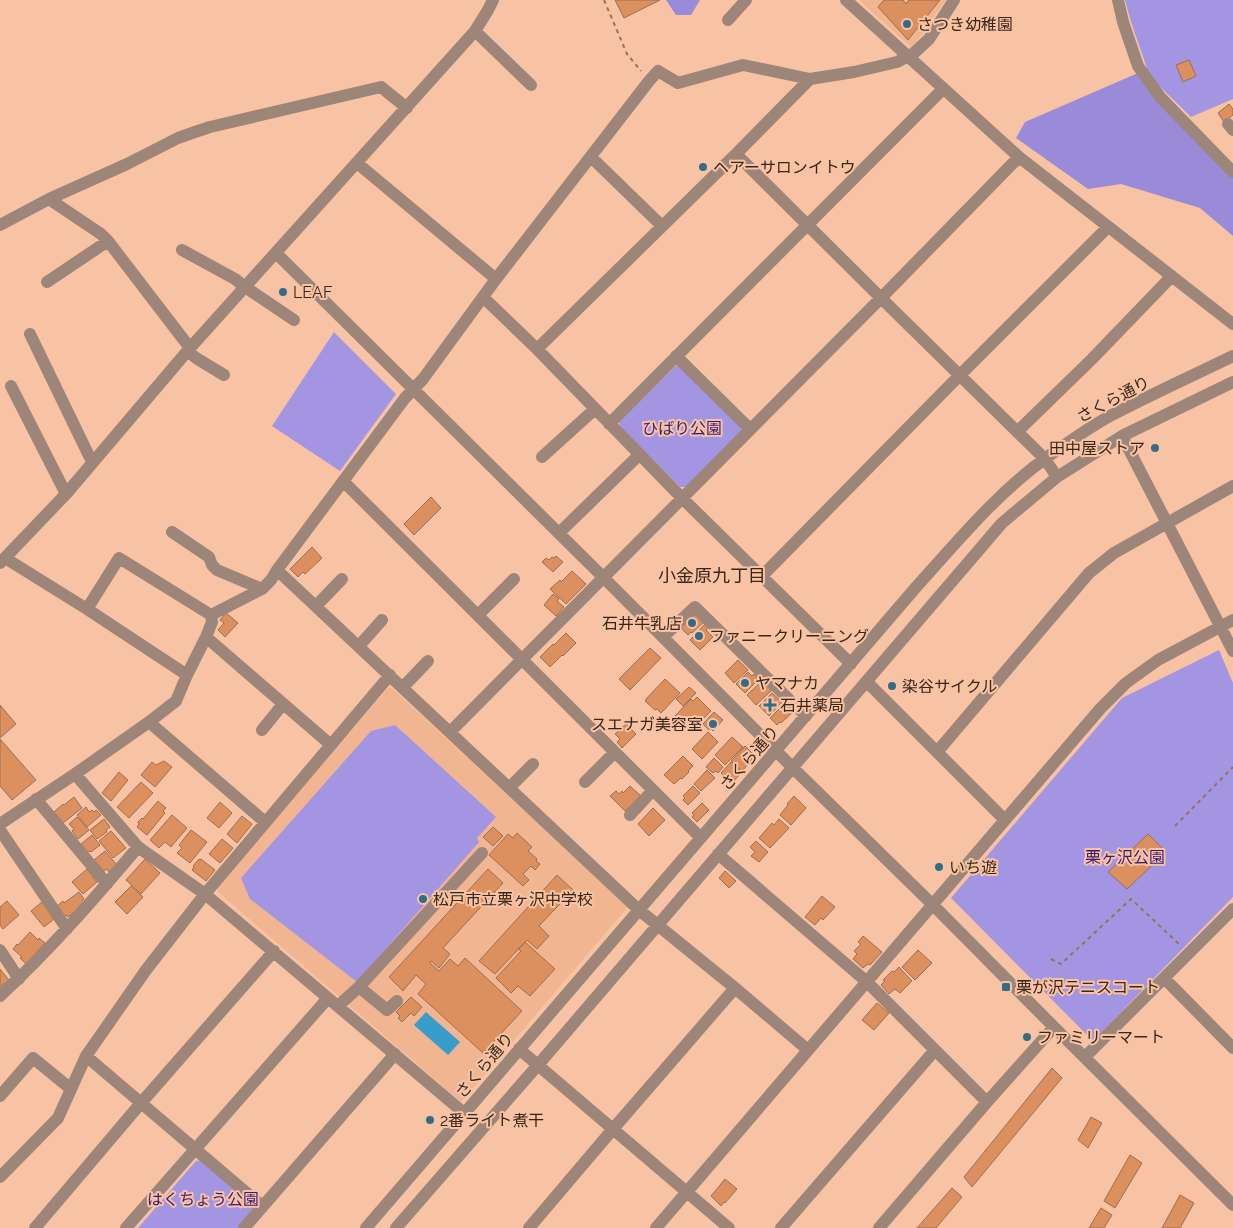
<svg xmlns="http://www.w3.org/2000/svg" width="1233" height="1228" font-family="Raleway,'Noto Sans JP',sans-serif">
	<rect width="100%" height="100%" fill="#f8c3a4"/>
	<path fill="#f1b592" d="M859,0H946L912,48Z
		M389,687L393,689L628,907L461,1102L218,892L217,887Z"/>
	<path fill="#a395e1" d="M1125,0H1233V99L1191,117L1150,77L1131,22Z
		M334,332L396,394L340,471L272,426Z
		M680,365L741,425L742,431L686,487H680L620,427L619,421L676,366Z
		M1219,650L1233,683V897L1093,1041L951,898L1122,698Z
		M395,725L496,817L477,838L479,842L357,982L250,899L241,878L371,731Z
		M203,1160L256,1208L239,1228H138L196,1161Z"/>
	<path fill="#998bd8" d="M666,0H700L691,15H676Z
		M1138,73L1233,166V236L1200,208L1121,184L1088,189L1016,138L1025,122Z"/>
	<path fill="#389dca" d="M426,1012L460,1042L448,1055L414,1025Z"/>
	<path fill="#dc8f5f" stroke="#9e6e51" d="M615,0H660L624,18Z
		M884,0H903L906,4L909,0H940L908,40L878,7Z
		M1189,60L1196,76L1183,82L1176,65Z
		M1229,104L1233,109V115L1224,122L1218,113Z
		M431,497L441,508L414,535L404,524Z
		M312,547L322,558L305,574L303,572L298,577L290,569Z
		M556,556L563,562L553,572L542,562L546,558L549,560L552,557L554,558Z
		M572,571L586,584L566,604L550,589L560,580L561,582Z
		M553,594L559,599L557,601L564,607L556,616L544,605Z
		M695,612L704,622L692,633L691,632L688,635L680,627Z
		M226,613L238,623L225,637L218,630L224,623L220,620Z
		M706,623L709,626L706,630L713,637L700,650L690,640Z
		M566,633L576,643L563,656L562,655L550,667L540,657L553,644L554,645Z
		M650,648L661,658L630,690L619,679Z
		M738,660L748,670L734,683L725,673Z
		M748,672L752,676L754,674L757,676L756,678L758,680L745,693L736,684Z
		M665,679L680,693L661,713L657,709L655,710L645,701L646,700V699Z
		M763,680L772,690L756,705L747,695Z
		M689,687L696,693L683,706L676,699Z
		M772,693L782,702L769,716L759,706Z
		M697,697L711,711L690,732L675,716L691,699L693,701Z
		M786,702L794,711L781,723L780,722L777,725L770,718Z
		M0,705L16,724L0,738Z
		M714,712L723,720L713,731L710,728L709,730L703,724Z
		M626,724L636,734L622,748L617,742L620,739L615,734Z
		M708,732L718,742L702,759L692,749Z
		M732,737L743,747L725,765L715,755Z
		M0,739L36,780L12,800L0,786Z
		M745,746L752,753V760L742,771L731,761Z
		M683,756L693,766L688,771L689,772L682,779L681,778L674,784L664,775Z
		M714,758L723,767L718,773L716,771L713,773L706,767Z
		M164,761L172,767L155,787L141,775L152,762L156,765Z
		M731,762L738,768L741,773L732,783L727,778L726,780L722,776L723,775L721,773Z
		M707,770L715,778L701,791L694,784Z
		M119,772L128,780L111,801L102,793Z
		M141,782L153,793L129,818L117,807Z
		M630,786L641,796L625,811L610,796L616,791L619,794L622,791L623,793Z
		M693,786L700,793L688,805L683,800L685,798L683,796Z
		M794,796L806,808L791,825L780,815L788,805L787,804Z
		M74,797L82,808L63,823L54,812L63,804L64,805Z
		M158,801L166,808L163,811L165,813L147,835L137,827L139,824L138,822L142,818L143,819Z
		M220,802L232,813L219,828L207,818Z
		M702,803L709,810L697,822L692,817L694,815L692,813Z
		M86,807L89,812L92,810L94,812L96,810L101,815L87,827L77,815Z
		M653,808L665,820L649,836L638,824Z
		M172,815L187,828L171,847L165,842L159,848L150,840Z
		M242,816L252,824L249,828L237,843L227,834Z
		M77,817L89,830L78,839L72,831L74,829L69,824Z
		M104,819L110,827L106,830L107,832L97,839L90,830Z
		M779,819L789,828L770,848L759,838L772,823L774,825Z
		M493,827L503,836L493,846L483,837Z
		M191,830L207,842L190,863L177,853L182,848L179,845Z
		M111,831L126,848L113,858L99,841Z
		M517,833L532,847L528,851L537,859L536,861L540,864L535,870L531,866L523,874L529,880L523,886L489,855L508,834L513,838Z
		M1148,834L1166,852L1127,889L1108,872Z
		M92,835L100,845L91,852L90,851L88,852L81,844Z
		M222,839L233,848L220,863L209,854Z
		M756,841L768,852L759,862L751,856L755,852L750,847Z
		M105,851L117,865L109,872L107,869L104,871L94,860Z
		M145,859L160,873L141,894L126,880Z
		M199,859L200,860L201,859L215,870L206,881L192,870L194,867L193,866Z
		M87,869L97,882L83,894L72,882Z
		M488,869L503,883L443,948L450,954L439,968L431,961L430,963L439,971L450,959L458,966L465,958L522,1011L483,1053L418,994L426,984L416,975L403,991L389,977Z
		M725,871L736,881L729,888L719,878Z
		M557,875L573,890L539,926L549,936L537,949L527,940L495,974L479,961Z
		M131,886L143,897L127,914L115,902Z
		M79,892L84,899L82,900L84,902L76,911L68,917L66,915L63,917L56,907L63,901L64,903Z
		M822,896L835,907L823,920L821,918L815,925L805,917Z
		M7,901L19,915L3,929L0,925V907Z
		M42,902L54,919L44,927L31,911Z
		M30,932L38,940L39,938L45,943L26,964L20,958L22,957L13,949L17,944L18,945Z
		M863,936L882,952L870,965L868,964L863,968L853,959L857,954L854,951L861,944L858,942Z
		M525,942L555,969L530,996L518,986L511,993L496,978L521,951L518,949Z
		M918,950L932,963L915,980L902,967Z
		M899,967L912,981L900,993L895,989L889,994L881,985L885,981L883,980L892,971L894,972Z
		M0,969L9,980L0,987Z
		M411,997L422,1007L414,1016L411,1013L402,1022L398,1018L400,1016L396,1012Z
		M877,1003L889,1013L874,1030L862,1020Z
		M1052,1068L1062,1078L972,1187L964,1177Z
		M1091,1117L1102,1123L1088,1148L1078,1140Z
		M1130,1155L1142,1163L1115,1208L1104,1201Z
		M725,1179L737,1189L725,1203L724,1202L721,1206L711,1196Z
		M952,1188L962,1197L936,1228H917Z
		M1180,1195L1194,1203L1180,1228H1162Z
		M1101,1208L1112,1215L1104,1228H1089Z"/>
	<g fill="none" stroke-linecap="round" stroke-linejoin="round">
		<path stroke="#96725d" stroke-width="2" stroke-dasharray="4 4" stroke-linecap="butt" d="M604,0L627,54L641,71
			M1175,826L1233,767
			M1051,959L1061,964L1131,899L1180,945"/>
		<path stroke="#9d8679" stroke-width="12" d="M846,0L1019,157L1233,324
			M1118,0L1123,22L1138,66L1160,97L1233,172
			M728,20L746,0
			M475,31L531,85
			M1228,124L1233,130
			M736,154L881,298L1045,459L1057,477
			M591,157L662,226
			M357,163L496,279
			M49,199L101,234L108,241L190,348
			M0,225L49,199L127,164L178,138L192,133L210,127L381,87L407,108
			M182,250L235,279L245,287L294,320
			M276,253L603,577L793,768L933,905L1054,1027L1233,1205
			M47,282L108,241
			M483,297L537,349L682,498L851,664
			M30,334L92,462
			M537,349L736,154L810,79
			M188,351L196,358L224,375
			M676,356L750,429
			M11,386L66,494
			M609,424L943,89
			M1017,432L1092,359L1172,276
			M1122,436L1233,651
			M542,457L595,409
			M343,481L701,838
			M172,532L209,557L212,565L217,570L262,589
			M559,533L639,455
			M5,558L87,609L187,675
			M0,563L66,494L190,348L475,31L488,10L493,0
			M277,570L639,910L735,988L808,1050
			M762,576L959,376L1108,227
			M316,606L342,579
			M87,609L119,558L211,615
			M478,615L514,579
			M206,637L331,745
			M663,637L695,607L806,716
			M359,646L382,620
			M867,682L1005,820
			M403,687L428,661
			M149,722L265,822
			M262,730L283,704
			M450,732L881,298L1019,157
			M937,752L1089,573L1114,553L1233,486
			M75,774L138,847L205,894L464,1113
			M585,782L615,752
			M509,788L533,764
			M36,799L107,884
			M630,815L653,790
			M0,824L75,774L149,722L176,701L187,675L206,637L212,622L211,615L262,589L271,580L277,570L405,398L423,379L496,279L649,81L658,71L678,83L743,65L810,79L854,72L897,62L914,53L929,39L954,0
			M0,830L67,929
			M718,854L867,982L987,1102
			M0,950L19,979
			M1164,978L1233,1048
			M359,987L387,1010L397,1001
			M0,996C50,950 94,899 138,847
			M338,1006L359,987L482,853
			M519,1049L729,1228
			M86,1056L262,1206
			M1085,1057L1233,909
			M0,1096L33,1058L71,1089
			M0,1177L58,1118L86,1056L146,970L205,894L390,675
			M35,1228L141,1103L274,951
			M126,1228L328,998
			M244,1228L395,1054
			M366,1228L917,586C958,541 997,493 1046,458C1067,443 1088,428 1110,416C1150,395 1192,376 1233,356
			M396,1228L538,1065L1002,523L1057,477L1122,436L1233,382
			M529,1228L613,1129L735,988
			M656,1228L1100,709L1126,683L1158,660L1233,620
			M781,1228L935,1050
			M879,1228L987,1102L1054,1027"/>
	</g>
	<g fill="#346b86" stroke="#f8c3a4" stroke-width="2">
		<circle cx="907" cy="24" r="5"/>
		<circle cx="703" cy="167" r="5"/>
		<circle cx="283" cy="292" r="5"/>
		<circle cx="1155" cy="448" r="5"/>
		<circle cx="692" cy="623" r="5"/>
		<circle cx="699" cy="636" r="5"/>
		<circle cx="745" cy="683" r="5"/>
		<circle cx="892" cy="686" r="5"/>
		<path d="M767.5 697.5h5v5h5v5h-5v5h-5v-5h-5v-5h5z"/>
		<circle cx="713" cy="724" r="5"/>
		<circle cx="939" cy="867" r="5"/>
		<circle cx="423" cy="899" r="5"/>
		<rect x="1001" y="982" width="10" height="10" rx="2.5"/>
		<circle cx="1027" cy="1037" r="5"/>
		<circle cx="430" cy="1120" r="5"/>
	</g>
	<g text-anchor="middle" stroke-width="4" stroke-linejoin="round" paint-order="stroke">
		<g font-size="16" fill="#3a2619" stroke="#f8c3a4" text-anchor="start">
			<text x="917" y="30">さつき幼稚園</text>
			<text x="713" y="173">ヘアーサロンイトウ</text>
			<text x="293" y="298">LEAF</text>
			<text x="1145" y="454" text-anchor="end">田中屋ストア</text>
			<text x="682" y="629" text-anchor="end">石井牛乳店</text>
			<text x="709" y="642">ファニークリーニング</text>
			<text x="755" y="689">ヤマナカ</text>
			<text x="902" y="692">染谷サイクル</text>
			<text x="780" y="711">石井薬局</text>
			<text x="703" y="730" text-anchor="end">スエナガ美容室</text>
			<text x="949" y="873">いち遊</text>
			<text x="433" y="905">松戸市立栗ヶ沢中学校</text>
			<text x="1016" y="993">栗が沢テニスコート</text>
			<text x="1037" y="1043">ファミリーマート</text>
			<text x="440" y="1126">2番ライト煮干</text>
		</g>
		<g font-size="16" fill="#3a2619" stroke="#f8c3a4">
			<text transform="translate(1113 399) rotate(-28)" y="6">さくら通り</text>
			<text transform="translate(749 758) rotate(-49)" y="6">さくら通り</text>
			<text transform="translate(484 1065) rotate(-50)" y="6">さくら通り</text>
		</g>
		<g font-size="16" fill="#391b75" stroke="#f8c3a4">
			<text x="682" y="434">ひばり公園</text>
			<text x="1125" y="863">栗ヶ沢公園</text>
			<text x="203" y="1205">はくちょう公園</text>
		</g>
		<g font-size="18" fill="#3a2619" stroke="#f8c3a4">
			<text x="712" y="582">小金原九丁目</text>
		</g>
	</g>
</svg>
